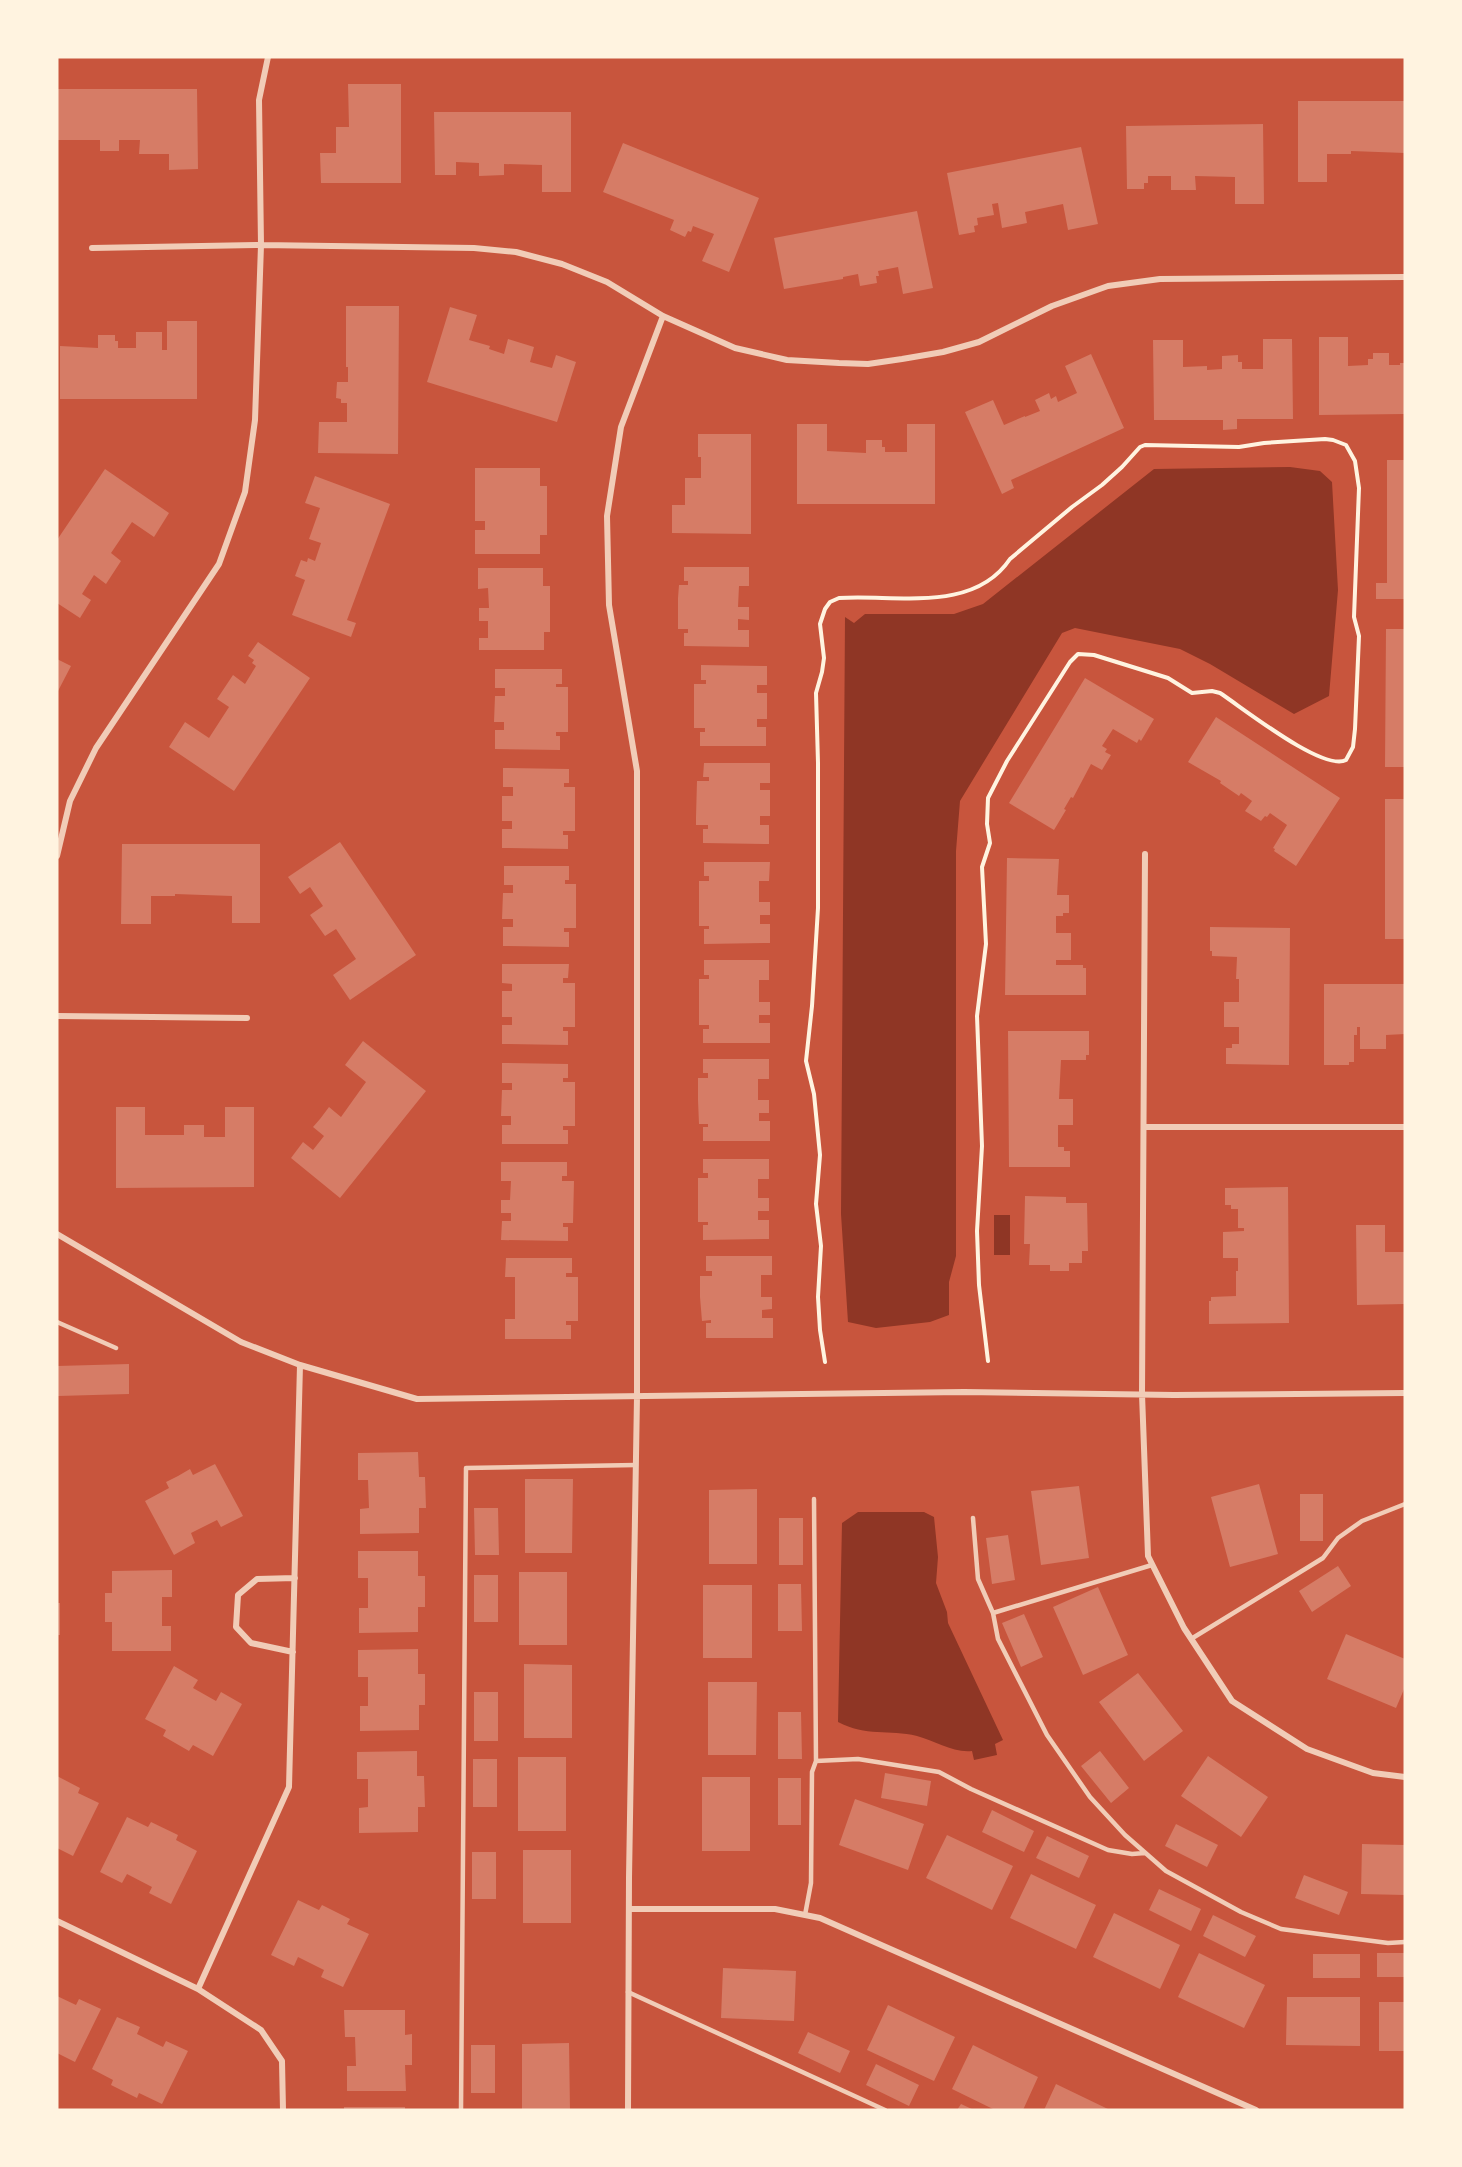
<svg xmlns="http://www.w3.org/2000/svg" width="1462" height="2167" font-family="'Varela Round',sans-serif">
	<rect width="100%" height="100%" fill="#c8553d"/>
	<path fill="#8f3625" d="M1290,467L1320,471L1332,482L1338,590L1329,696L1294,714L1210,664L1180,649L1075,628L1062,633L960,801L956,851V1256L949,1282V1315L930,1322L876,1328L848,1322L841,1214L845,617L854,623L865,614H954L983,604L1154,469Z
		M994,1215H1010V1255H994Z
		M858,1512H924L934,1517L938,1557L936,1583L947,1612L948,1623L1003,1740L995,1744L997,1755L974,1760L972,1751C953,1753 935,1741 917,1736C889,1729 866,1737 838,1722L842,1523Z"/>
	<path fill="#d67c66" d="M348,84H401V183H321L320,153H336V127H349Z
		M57,89H197L198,169L169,170V154H139L140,140H119V151H100V140H57Z
		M1298,101H1405V153L1351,151V154H1327V182H1298Z
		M434,112H571V192H542V165L504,164V175L479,176V163L456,162V175H435Z
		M1263,124L1264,204H1235V177L1195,176L1196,190H1171V176H1148V183H1144V189H1127L1126,126Z
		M623,143L759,198L729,272L702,261L714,234L693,226L691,232L688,231L685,237L670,230L674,220L603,192Z
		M1081,147L1098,224L1068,230L1063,204L1025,212L1027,223L1002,228L998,203L992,204L994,215L977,218L978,225L974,226L975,232L959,235L947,173Z
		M917,211L933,288L903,294L898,267L878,271L879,276H876L877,283L860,286L858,274L843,277V279L784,289L774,238Z
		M346,306H399L398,454L318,453L319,422H347V403H341V399L336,398L337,382H348V367H346Z
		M450,307L477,315L469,340L490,346L489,349L504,354L508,339L534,347L530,362L552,368L556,355L576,362L557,422L427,382Z
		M167,321H197V399H60V346L98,348V335H115V341H118V348H136V332H162V350H167Z
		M1319,337H1348V366L1368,365V359H1373V353H1389V365H1400V363H1405V414L1319,415Z
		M1263,339H1292L1293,419H1237V429L1223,430V420H1154L1153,340H1183V367L1207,366V370L1222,369V356L1238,355V362H1242V369H1263Z
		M1091,354L1124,428L1011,480L1014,488L1002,494L965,412L993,400L1004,425L1025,416V417L1040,411L1035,400L1049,393L1051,399L1056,396L1058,402L1077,393L1065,366Z
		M797,424H827V451L866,453V440H882V447H885V452H907V424H935V504H797Z
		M698,434H751V534L672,533V505H685V478H701V457H698Z
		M1387,460H1405V599H1376V583H1387Z
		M475,468H540V486H547V535H540V554H475V530H485V521H475Z
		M105,469L169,513L154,537L132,522L111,553L121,561L106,584L94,575L82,594L91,600L80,618L57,603V540Z
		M315,476L390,504L347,620L356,623L351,637L292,615L305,580L295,576L301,560L307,562L308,558L315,561L321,543L309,539L320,508L305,503Z
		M684,567H749V586H739L738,607H749V620L738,619V630H749V647L684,646V633H688V629H678V598L679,585H688V581H684Z
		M478,568H543V586H550V632H544V650H479V638H488V621H479V608H489L488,588L478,589Z
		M1386,629H1405V767H1385Z
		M258,642L310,678L234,791L169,747L185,722L209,738L229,707L217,699L233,675L245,684L256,666L252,663L254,660L248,656Z
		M57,659L71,666L57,693Z
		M701,665L767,666V685H757V693H767V719H757V727H766V746H700V732H705V728H694V684H706V680H701Z
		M495,669H562V684H556V687H568V732H556V736H560V750L495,749V730H504V722H494L495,696H505V688H495Z
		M1085,678L1154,719L1141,741L1139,739L1137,743L1113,729L1102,746L1107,749L1105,752L1111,755L1102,770L1091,764L1073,798L1071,797L1064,809L1066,810L1054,830L1009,803Z
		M1216,717L1340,798L1296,866L1274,851L1275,849L1273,848L1287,825L1270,813L1267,817L1265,816L1261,821L1245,811L1252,801L1241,793L1239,796L1220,783L1221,781L1188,762Z
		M704,763H770V783H760V790H770V816H760V825H769V844L703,843V829H708V825H696V817L697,781H709V777H703Z
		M503,768L569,769V783H564V787H575V831H563V835H568V849L502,848V829H512V821H502V796H513V787H503Z
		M1385,799H1405V939H1385Z
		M340,842L416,955L350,1000L333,975L356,959L336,929L325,936L310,915L323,906L310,887L300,894L288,877Z
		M122,844H260V923H232V896L175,894V896H151V924H121Z
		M1007,858L1059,859L1057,895H1069V913H1063V916H1056V933H1071V960H1056V965H1083V968H1086V995H1005Z
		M704,862H770L769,881H759V902H770V915H760V924H770V943L704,944V929H709V926H699V881H709V876H704Z
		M504,866H569V880H565V884H576V928H564V932H569V947L503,946V927H513V919H502L503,893H513V885H504Z
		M1210,927L1290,928L1289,1065L1226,1064V1048H1232V1044H1239V1027H1224V1002H1239V979H1236L1237,957L1212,956V951H1210Z
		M704,960H769V980H759V1002H770V1015H759V1023H770V1043H703V1029H709V1025H699V979H709V975H704Z
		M502,964H569L568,978H563V983H575V1027H563V1031H568V1045L502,1044V1025H512V1017H502V991H512V984L502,983Z
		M1324,984H1405V1034L1386,1035V1049H1360V1027H1357V1035H1354V1062H1349V1065H1324Z
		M1008,1031H1089V1055H1086V1060H1061L1059,1099H1073V1125H1058V1147H1064V1151H1070V1167H1009Z
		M363,1041L426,1091L340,1198L291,1158L303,1142L313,1150L324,1136L313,1127L320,1119L329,1107L341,1117L366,1082L345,1065Z
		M703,1059H769V1079H758V1100H769V1113H759V1121H770V1141H703V1127H708V1124H699L698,1100V1078H708V1073H703Z
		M502,1063L568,1064V1078H563V1082H575V1126H563V1130H568V1144H502V1125H511V1116H501L502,1090H512V1083H502Z
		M116,1107H145V1135H184V1125H204V1137H225V1107H254V1187L116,1188Z
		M703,1159H769V1179H758V1198H769V1211H758V1220H769V1239L703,1240V1225H708V1222H698V1178H708V1173H703Z
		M501,1162H567V1176H562V1181H574L573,1223H563V1227H568V1241L501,1240L502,1221H511V1213H501V1200H510L511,1181H501Z
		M1288,1187L1289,1323L1209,1324V1301H1211V1297L1236,1296V1271H1238V1258H1223V1232L1244,1231V1228H1238V1209H1231V1205H1225V1188Z
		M1025,1196L1066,1197V1203H1087L1088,1251H1082V1263H1069V1271H1050V1265H1029L1030,1244H1024Z
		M1356,1225H1385V1252H1405V1304L1357,1305Z
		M706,1256H772V1275H761V1297H772V1309L762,1310V1318H773V1338H706V1323H711V1320L702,1321L700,1297V1276H712V1271H706Z
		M506,1258H572V1273H566V1277H578V1321H566V1325H571V1339H505V1319H515V1277H505Z
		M129,1364V1394L58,1396L57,1366Z
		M418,1452L419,1477H425L426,1508H419V1533L360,1534V1509L369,1508L368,1480H358V1453Z
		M215,1464L243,1516L221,1527L217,1520L191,1533L195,1543L174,1555L145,1501L169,1488L166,1482L178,1476L190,1469L193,1475Z
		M525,1479H573L572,1553H525Z
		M1259,1484L1278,1554L1230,1567L1211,1497Z
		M1079,1486L1089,1558L1041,1565L1031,1491Z
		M757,1489V1564H709V1490Z
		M1300,1494H1323V1541H1300Z
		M474,1508H498L499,1555H475Z
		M779,1518H803V1565H779Z
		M1008,1535L1015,1580L992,1584L986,1538Z
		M358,1551H418V1576H425V1607H418V1632L359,1633V1608H368V1578H358Z
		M1338,1566L1351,1586L1312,1612L1299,1591Z
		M172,1570V1597H162V1626H171V1651H112V1622H105V1593H112V1571Z
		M519,1572H567V1645H519Z
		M474,1575H498V1622H474Z
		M778,1584H801L802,1631H778Z
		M703,1585H752V1658H703Z
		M1098,1587L1128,1655L1083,1675L1053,1607Z
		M57,1603H60V1635H57Z
		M1024,1614L1043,1657L1021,1667L1002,1623Z
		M1346,1634L1405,1659V1687L1396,1708L1327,1679Z
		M418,1649V1674H425V1705H419V1730L360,1731V1706H368V1677H358V1650Z
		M524,1664L572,1665V1738H524Z
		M174,1666L198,1680L193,1688L216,1701L221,1692L242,1704L213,1756L193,1745L189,1751L163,1736L166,1730L145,1719Z
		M1138,1673L1183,1731L1144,1761L1099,1702Z
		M708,1682H757L756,1755H708Z
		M474,1692H498V1741H474Z
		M778,1712H801L802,1759H778Z
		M417,1751V1776H424L425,1807H418V1832L359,1833V1808L368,1807V1779H357V1752Z
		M1100,1751L1129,1788L1111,1803L1081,1766Z
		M1208,1756L1268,1797L1241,1837L1181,1796Z
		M518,1757H566V1831H518Z
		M473,1759H497V1807H473Z
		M885,1773L931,1781L927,1806L881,1798Z
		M57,1776L80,1788L78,1793L99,1803L73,1856L57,1848Z
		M702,1777H750V1851H702Z
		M778,1778H801V1825H778Z
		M855,1799L924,1824L908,1870L839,1845Z
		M992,1810L1034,1831L1024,1852L982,1832Z
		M127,1817L148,1827L151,1822L178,1835L176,1840L197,1851L171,1904L149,1893L152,1887L127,1874L122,1883L100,1872Z
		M1176,1824L1218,1845L1207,1867L1165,1846Z
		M947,1835L1013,1866L992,1910L926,1878Z
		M1047,1836L1089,1856L1079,1878L1036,1858Z
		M1362,1844L1405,1845V1895L1361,1894Z
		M523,1850H571V1923H523Z
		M472,1852H496V1899H472Z
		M1031,1874L1096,1905L1076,1949L1010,1918Z
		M1304,1875L1348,1892L1339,1915L1295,1898Z
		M1159,1889L1201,1909L1191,1931L1149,1910Z
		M298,1900L319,1910L322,1905L350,1919L347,1924L369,1934L343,1987L321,1977L324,1970L298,1957L294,1966L271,1955Z
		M1114,1913L1180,1945L1160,1989L1093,1957Z
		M1213,1915L1256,1936L1245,1957L1203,1936Z
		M1199,1953L1265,1985L1244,2028L1178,1997Z
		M1377,1953H1405V1977H1377Z
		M1313,1954H1360V1978H1313Z
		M723,1968L796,1971L794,2021L721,2018Z
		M57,1996L76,2005L79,1999L101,2009L75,2062L57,2053Z
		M1287,1997H1360V2046L1286,2045Z
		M1379,2002H1405V2051H1379Z
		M888,2005L955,2037L934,2081L867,2050Z
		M344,2010H405V2035L412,2034V2065H405L406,2091H347V2066H356L355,2037H345Z
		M117,2017L140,2027L137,2034L163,2047L166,2041L188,2051L162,2104L139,2093L137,2098L111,2085L113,2080L92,2069Z
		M808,2032L850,2051L840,2073L798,2053Z
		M569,2043L570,2110H522V2044Z
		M471,2045H495V2093H471Z
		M973,2045L1038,2077L1023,2110H995L952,2089Z
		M876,2064L919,2085L909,2106L866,2085Z
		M1056,2084L1110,2110H1044Z
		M961,2104L974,2110H957Z
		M344,2107H405V2110H344Z"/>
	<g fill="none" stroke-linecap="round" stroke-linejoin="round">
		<path stroke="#fff3e0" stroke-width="4" d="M825,1362L820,1330L818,1297L821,1246L816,1204L820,1155L814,1094L806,1061L812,1006L818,908V763L816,693L822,672L824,658L820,624L825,609L830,602L839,598C895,594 973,614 1010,559L1072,507L1102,485L1122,467L1140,447L1145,445L1239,447L1264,443L1325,439L1333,440L1346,445L1355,461L1359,488L1354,617L1359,636L1355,729L1353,747L1346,760C1323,772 1243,708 1220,693L1212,691L1192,693L1168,678L1094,655L1078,654L1070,662L1007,761L988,798L987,824L990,843L982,867L986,944L977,1016L982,1146L977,1231L979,1285L988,1361"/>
		<path stroke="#f1ccb7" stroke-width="4.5" d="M57,1322L116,1348
			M814,1499L816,1761
			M973,1518L978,1579L993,1613L998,1639L1047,1735L1090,1797L1125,1835L1166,1871L1241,1912L1281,1929L1388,1943L1405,1942
			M993,1613L1152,1565
			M1191,1639L1323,1558L1338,1538L1362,1521L1405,1504
			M805,1915L811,1883L812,1772L816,1761L858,1759L939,1772L971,1789L1108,1850L1132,1854L1145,1853
			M628,1992L885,2110
			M461,2110L466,1468L636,1465"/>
		<path stroke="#f1ccb7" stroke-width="6" d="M92,248L261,245L474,248L516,252L562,264L607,282L663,316L735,348L787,360L839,363L868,364L902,359L943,352L979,342L1052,306L1108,286L1160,279L1405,277
			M1145,854L1142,1394L1148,1556L1184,1628L1232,1701L1307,1749L1373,1773L1405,1777
			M57,856L70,801L96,748L219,564L245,492L255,420L261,245L259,100L268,57
			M57,1016L247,1018
			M1145,1127H1405
			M57,1234L241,1342L300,1365L417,1399L964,1392L1174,1395L1405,1393
			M293,1652L251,1643L236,1627L238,1595L257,1579L295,1578
			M629,1909H775L820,1918L1256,2110
			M57,1921L198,1989L261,2030L282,2061L283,2110
			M198,1989L289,1787L300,1365
			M628,2110L629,1878L637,1397V771L609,605L607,516L621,427L663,316"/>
	</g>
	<rect width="1462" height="2167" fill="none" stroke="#fff3e0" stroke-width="117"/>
</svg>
